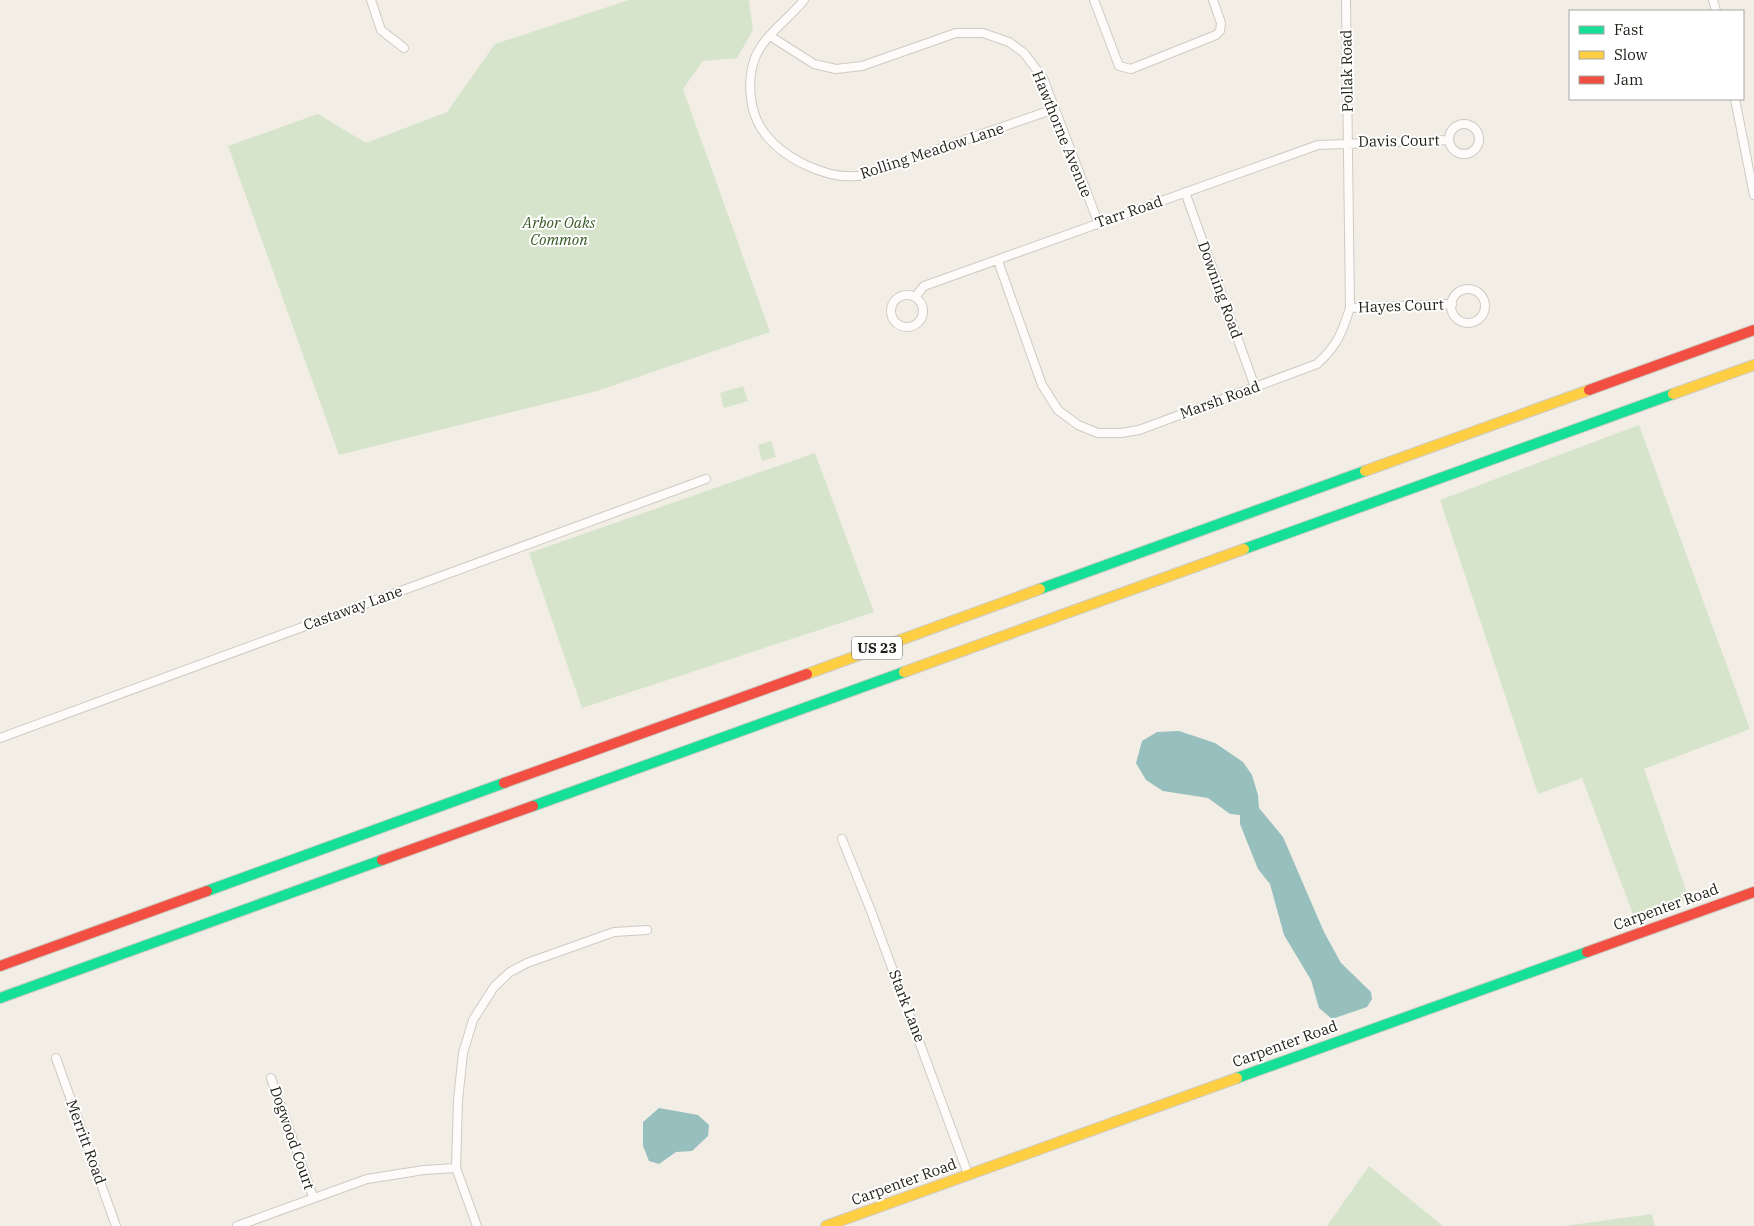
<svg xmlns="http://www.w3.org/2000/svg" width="1754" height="1226" font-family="'IBM Plex Serif',serif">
	<rect width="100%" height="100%" fill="#f2eee5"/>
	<path fill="#d7e4cc" d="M629,0H749L753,30L737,58L703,61L683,89L770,332L597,391L339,455L228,146L318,114L366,143L447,112L495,44Z
		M743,386L748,401L724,408L720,393Z
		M1639,425L1750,729L1644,769L1689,899L1635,920L1582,778L1538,794L1440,500Z
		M771,441L776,457L762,461L758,445Z
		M815,453L874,612L582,708L529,553Z
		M1369,1166L1443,1226H1327Z
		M1652,1214L1655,1226H1564Z"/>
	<path fill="#96bfbe" d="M1179,731L1215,743L1243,762L1252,775L1258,795L1259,808L1283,837L1324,932L1341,963L1371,992L1372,999L1367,1007L1332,1019L1319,1008L1311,980L1284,935L1270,884L1258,869L1240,824V815L1230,814L1208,798L1163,791L1146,780L1136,763L1142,741L1157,732Z
		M659,1108L698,1115L709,1125L708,1136L692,1151L676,1152L659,1164L649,1161L643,1146V1122Z"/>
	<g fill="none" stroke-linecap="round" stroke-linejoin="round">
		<g stroke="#cecbc4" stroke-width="10">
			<path id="street" d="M371,0L381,30L404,48
				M804,0C789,19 764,35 755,58C747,79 749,109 761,128C780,158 829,182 864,175L1054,109
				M1094,0L1119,66L1131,69L1216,35L1220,31L1221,23L1213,0
				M1713,0L1716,11
				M770,36L814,64L836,69L862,66L956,33H983L1009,42L1024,53L1043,78L1098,222
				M1735,99L1754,195
				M1449 139a15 15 0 1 1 30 0a15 15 0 1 1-30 0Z
				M1185,192L1255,387
				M998,261L1042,385L1058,410L1078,425L1098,433H1121L1139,430L1317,364C1337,346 1342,333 1350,308L1346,0
				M1451 306a17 17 0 1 1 34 0a17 17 0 1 1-34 0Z
				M891 311a16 16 0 1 1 32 0a16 16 0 1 1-32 0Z
				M915,297L924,286L1318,145L1449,140
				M1350,308L1452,304
				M0,738L706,479
				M842,839L871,911L968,1174
				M56,1058L116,1226
				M271,1078L313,1197
				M237,1226L367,1179L424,1170L456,1168
				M477,1226L456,1168L458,1100L463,1053L473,1020L494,987L510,972L527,963L614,932L647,930"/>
		</g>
		<g stroke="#cecbc4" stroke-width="12">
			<path id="fast" d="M1244,549L1673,394
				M1040,589L1365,471
				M533,806L904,672
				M207,891L504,783
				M0,998L382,860
				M1237,1078L1587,952"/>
		</g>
		<g stroke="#cecbc4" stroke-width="12">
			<path id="slow" d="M1673,394L1754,365
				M1365,471L1589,390
				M904,672L1244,549
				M807,674L1040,589
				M826,1226L1237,1078"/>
		</g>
		<g stroke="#cecbc4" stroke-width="12">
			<path id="jam" d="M1589,390L1754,330
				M504,783L807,674
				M382,860L533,806
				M1587,952L1754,892
				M0,966L207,891"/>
		</g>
		<use href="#street" stroke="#fdfcfb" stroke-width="8"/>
		<use href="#fast" stroke="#16e098" stroke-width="10"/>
		<use href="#slow" stroke="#ffcf43" stroke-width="10"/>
		<use href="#jam" stroke="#f24e42" stroke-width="10"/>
	</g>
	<g text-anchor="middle" stroke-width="4" stroke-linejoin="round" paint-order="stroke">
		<rect fill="#fff" stroke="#64625d" stroke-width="1" x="852" y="636.5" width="50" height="23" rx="4"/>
		<g font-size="14" font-weight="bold" fill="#211e18">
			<text x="877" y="653">US 23</text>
		</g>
		<g font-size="15" fill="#211e18" stroke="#fff">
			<text transform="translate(1347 71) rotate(-91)" y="5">Pollak Road</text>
			<text transform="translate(1062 134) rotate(68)" y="5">Hawthorne Avenue</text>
			<text transform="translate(1399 141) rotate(-1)" y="5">Davis Court</text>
			<text transform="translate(932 151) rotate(-18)" y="5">Rolling Meadow Lane</text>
			<text transform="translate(1129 212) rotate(-19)" y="5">Tarr Road</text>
			<text transform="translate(1220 290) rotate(70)" y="5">Downing Road</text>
			<text transform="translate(1401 306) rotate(-2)" y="5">Hayes Court</text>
			<text transform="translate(1220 400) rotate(-20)" y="5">Marsh Road</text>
			<text transform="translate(353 608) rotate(-20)" y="5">Castaway Lane</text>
			<text transform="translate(1666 907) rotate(-20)" y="5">Carpenter Road</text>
			<text transform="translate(907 1006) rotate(69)" y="5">Stark Lane</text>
			<text transform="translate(1285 1044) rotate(-20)" y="5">Carpenter Road</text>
			<text transform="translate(292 1138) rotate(71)" y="5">Dogwood Court</text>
			<text transform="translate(86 1142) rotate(70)" y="5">Merritt Road</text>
			<text transform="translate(904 1182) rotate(-20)" y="5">Carpenter Road</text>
		</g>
		<g font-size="15" font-style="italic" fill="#335922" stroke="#fff">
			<text x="559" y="228">Arbor Oaks<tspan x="559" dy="17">Common</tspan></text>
		</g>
	</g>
	<rect x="1569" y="10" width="175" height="90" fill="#ffffff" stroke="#a6a5a3"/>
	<rect x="1579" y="26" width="25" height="8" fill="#16e098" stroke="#a6a5a3"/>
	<text x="1614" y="35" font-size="15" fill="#211e18">Fast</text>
	<rect x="1579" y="51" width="25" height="8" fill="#ffcf43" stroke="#a6a5a3"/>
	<text x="1614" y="60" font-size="15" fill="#211e18">Slow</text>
	<rect x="1579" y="76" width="25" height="8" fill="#f24e42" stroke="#a6a5a3"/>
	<text x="1614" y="85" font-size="15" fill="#211e18">Jam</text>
</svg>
